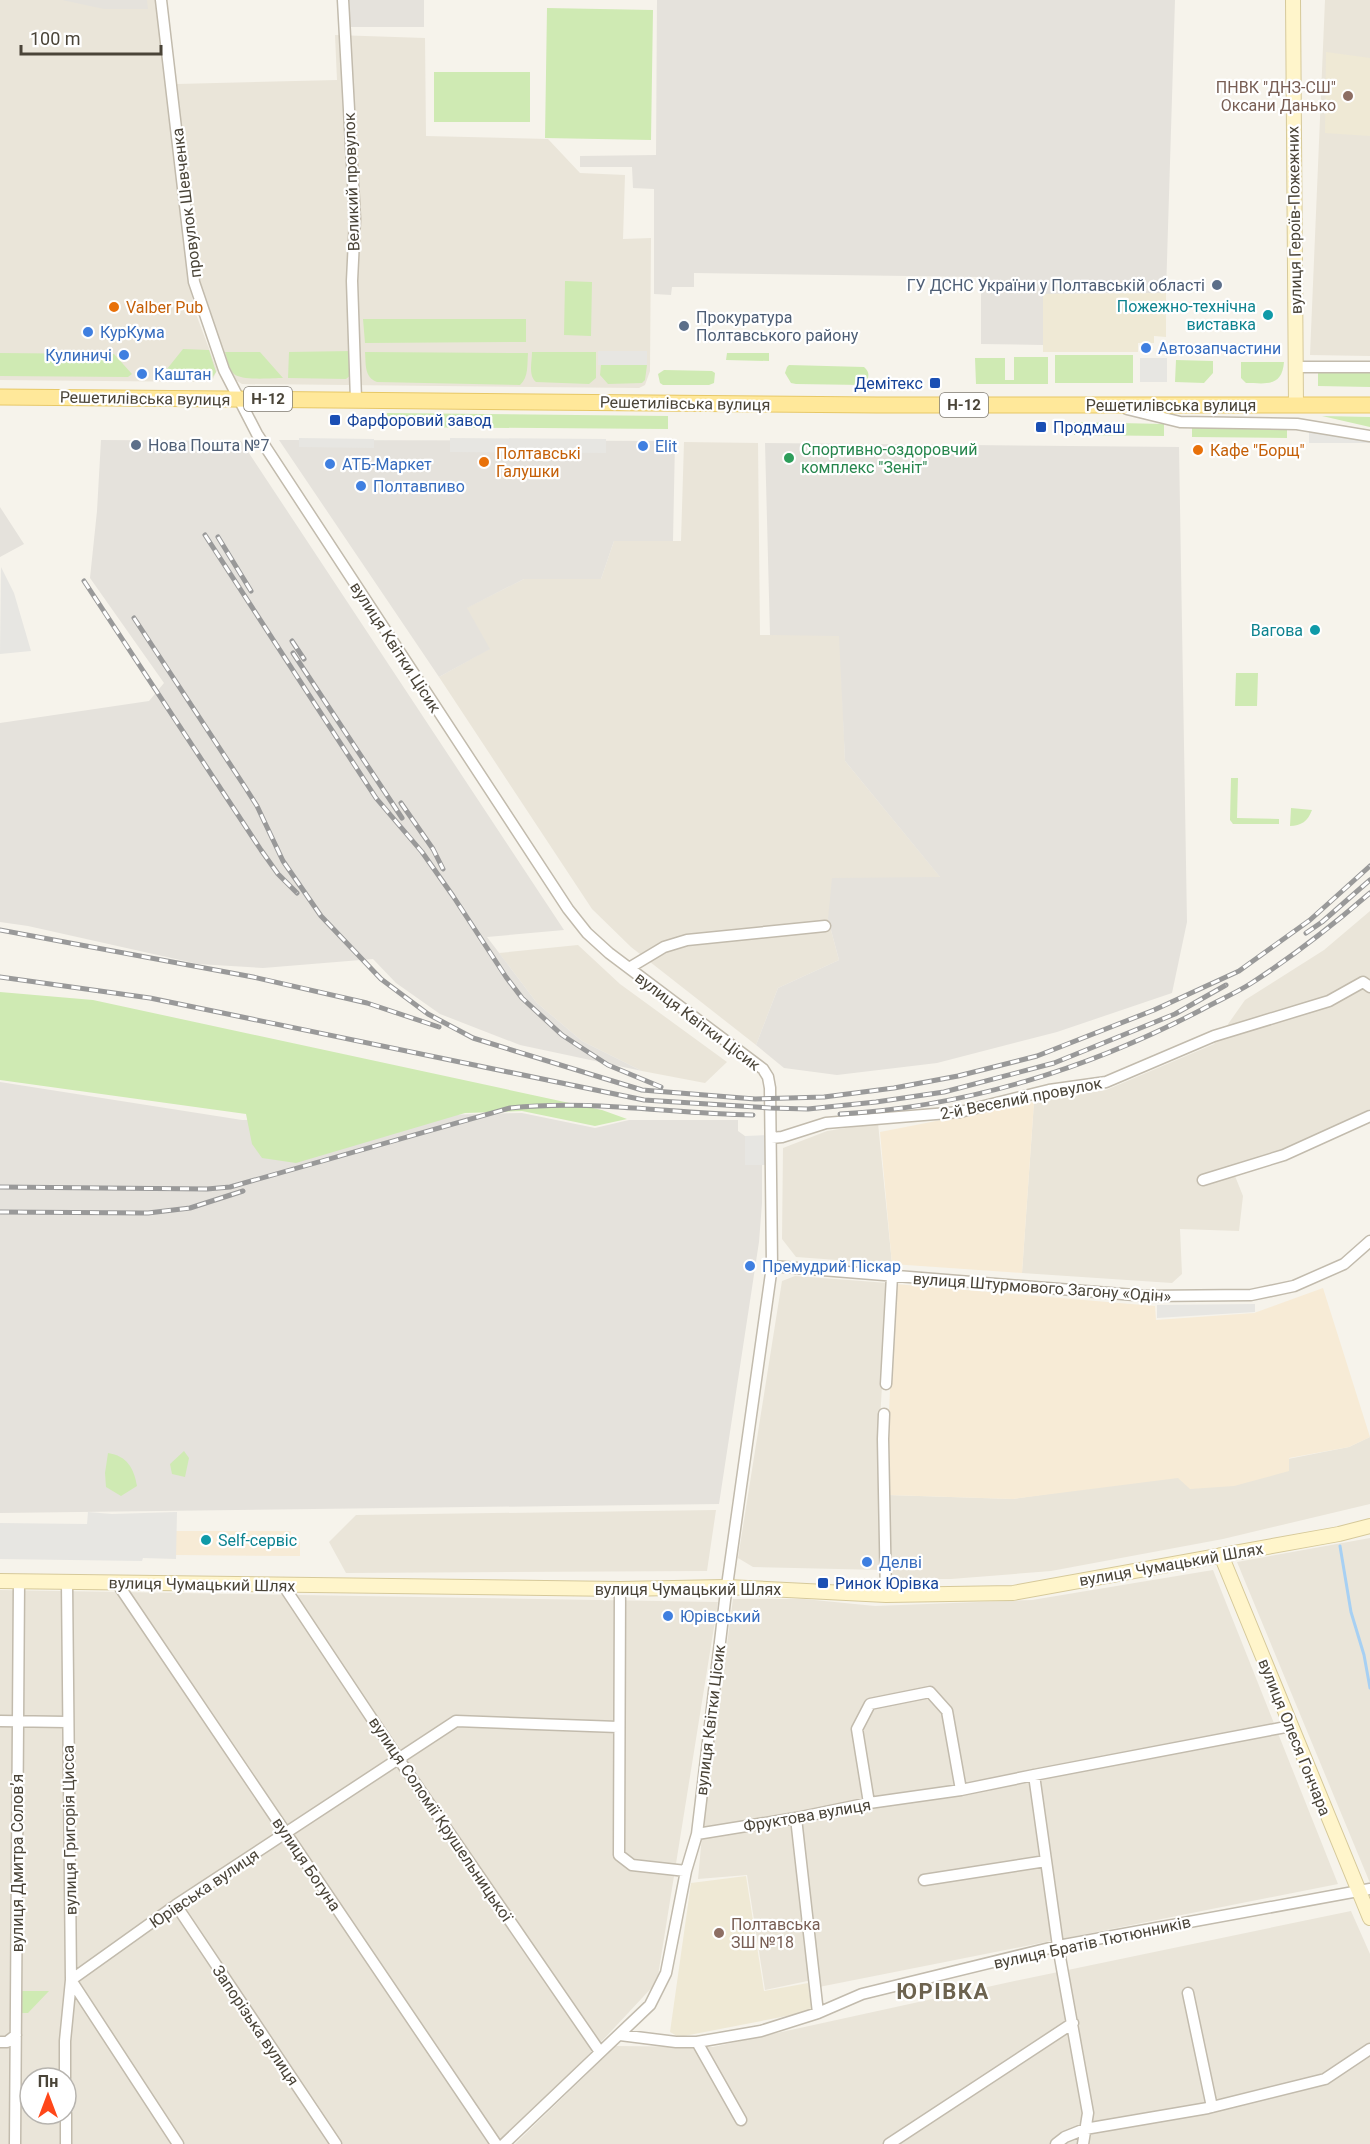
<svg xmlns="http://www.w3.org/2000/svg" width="1370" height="2144" font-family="Roboto,sans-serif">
	<rect width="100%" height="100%" fill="#f6f3eb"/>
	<path fill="#eae5d9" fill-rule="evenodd" d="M0,0H155L178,185L189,284L196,314L217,370L213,379L209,382L0,380Z
		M1325,0H1370V356L1310,355Z
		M335,35L425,38L426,136L548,139L580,173L625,175L623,239L651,238L650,371L645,385L639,388L242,384L234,379L228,371L199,285L177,84L337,80Z
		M684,442L758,443L760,635H840L845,761L941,878L828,919L839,960L778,988L756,1045L631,947L592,909L439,677L489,649L466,608L524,579H601L614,541H681Z
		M1370,911V1109L1284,1151L1231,1166L1243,1196L1239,1231L1180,1229L1182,1274L1172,1283L1022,1273L1034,1102L1106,1090L1214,1044L1245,1000L1324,950Z
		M578,945L620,984L727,1062L705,1083L642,1071L582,1041L537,1003L499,953Z
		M878,1123L892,1264L796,1257L782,1239L783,1148L827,1131Z
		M795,1276L888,1283L879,1437L882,1570L753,1567L738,1558L782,1281Z
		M1370,1437V1504L1223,1539L1051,1571L951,1579H891L888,1495L1013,1499L1288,1459L1349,1447Z
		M716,1510L707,1571L346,1573L329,1542L356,1515Z
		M1370,1538V1883L1237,1562Z
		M1213,1570L1338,1884L819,1987L817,1979L765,1990L747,1875L698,1879L703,1825L733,1599H804L875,1606L1032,1600Z
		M0,1590L718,1602L657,1982L602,2041L498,2144H0ZM30,2078H66V2114H30Z
		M1351,1911L1370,1954V2144H515L616,2046L713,2047L1010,1982Z"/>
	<path fill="#f7ebd6" d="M1034,1102L1022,1273L892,1264L880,1132Z
		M895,1284L1155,1306L1156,1320L1254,1313L1323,1288L1370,1437L1349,1447L1289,1458V1471L1234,1486L1190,1489L1178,1478L1013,1499L888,1495V1432Z
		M176,1531H291V1542H300V1556L176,1555Z"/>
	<path fill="#e5e2dc" d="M62,0H147L148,9H104Z
		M348,0H424V27H348Z
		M657,0H1175L1166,293L1043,294V345L981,344V277L694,273V287H672L671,295L654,294V189L633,188L632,167H580V156L656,155Z
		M101,440L241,441L564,930L487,937L537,1003L582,1041L642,1071L520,1045L440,1014L396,983L373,959L263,968L198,964L28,926L0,922V723L149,701L164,683L90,578L97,511Z
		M279,440L675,441L673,541H614L601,579H524L467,608L490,649L439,677Z
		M765,443L1179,447L1187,922L1172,993L1057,1032L937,1063L837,1075L784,1068L756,1045L778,988L839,960L828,919L832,878L940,877L845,761L839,636L770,635Z
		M0,507L24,544L0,557Z
		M0,1082L242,1120L522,1113L595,1128L629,1120H738V1131L745,1136V1165H762V1203L759,1242L719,1504L0,1513Z"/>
	<path fill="#efe9d5" d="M1326,52L1370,58V136L1325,133Z
		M1166,293V337L1154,336V343H1138V352H1043V294Z
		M746,1876L764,1991L808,1983L812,2009L802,2013L679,2037L670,2032L691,1883Z"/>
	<path fill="#cfeab3" d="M547,8L653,10L651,140L545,138Z
		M434,72H530V122H434Z
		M565,281L592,282L591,336L564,335Z
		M363,319H526V342L365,343Z
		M183,349L209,350L216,372L212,378H169L167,369Z
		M352,351L351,375L346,379L288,378L289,352Z
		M225,352H260L283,378C272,378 242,381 234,374C229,370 227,358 225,352Z
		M365,352L528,353C527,364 529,377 520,385L377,382C364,377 366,364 365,352Z
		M532,352H596V378L589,384L536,382C528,375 532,362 532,352Z
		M0,353L114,354L132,374L128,377L0,376Z
		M727,353H769V361L726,360Z
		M1055,355H1133V383H1055Z
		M1014,357H1048V384H976L975,358H1005V380H1014Z
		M1176,360L1213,361V373L1204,383L1175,382Z
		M1241,362H1284C1282,388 1265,383 1246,383L1241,378Z
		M601,365H647L645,380L642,383L608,384L600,375Z
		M789,365L864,367C871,373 869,379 863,385L796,384L791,383L785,373L787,367Z
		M664,370L712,371L715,373L714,383L709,385H663L660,383L658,374Z
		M1318,370H1370V387L1318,386Z
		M387,413L668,416V429L387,427Z
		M1322,416L1370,417V427Z
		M1074,422L1164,424V436L1074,435Z
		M1192,426H1287V438L1192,437Z
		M1236,673H1258L1257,706H1235Z
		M1231,778H1238L1237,818L1279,819V824H1233L1230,820Z
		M1291,808L1312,810C1308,821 1301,826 1290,826Z
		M0,992L93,1000L602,1110L627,1119L595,1126L522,1111L465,1113L296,1163L262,1158L252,1144L246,1114L0,1080Z
		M184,1451L189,1458L185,1477L172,1474L170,1464Z
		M108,1453C127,1456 134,1468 137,1486L121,1496L106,1487L105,1473Z
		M22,1991H49L28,2013H22Z"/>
	<path fill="#e7e6e2" d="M598,351H647V365H598Z
		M1140,358H1167V382H1140Z
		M1309,431L1370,437V443H1309Z
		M299,438L374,439V448L299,447Z
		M450,438L606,439V453L450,452Z
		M1,567L14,593L31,651L0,654Z
		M768,1135V1165H745V1136Z
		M1255,1304V1312L1157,1318V1305Z
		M88,1512L112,1514L177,1512L176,1559L143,1558L142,1561L0,1559V1523L87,1524Z"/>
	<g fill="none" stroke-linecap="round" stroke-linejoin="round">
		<path stroke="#a7d0f3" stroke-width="3" d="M1340,1546L1351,1612L1364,1655L1370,1688"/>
		<g stroke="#c2bbad" stroke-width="13">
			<path id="street" d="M161,0L194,282L224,370L257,434L568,909L587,933L609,953L763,1069L768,1077L770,1088L772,1266L725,1600L697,1834
				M343,0L355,219L352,281L356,400
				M1296,367H1370
				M1127,409L1180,422L1297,424L1370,436
				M629,968L664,947L687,940L825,926
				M771,1138L782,1137L826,1123L960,1112L1049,1090L1106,1082L1214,1036L1329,1001L1363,982L1370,987
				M1203,1180L1284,1155L1370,1116
				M772,1266L1147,1296L1251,1295L1294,1286L1344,1264L1370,1241
				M886,1384L892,1276
				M884,1414L883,1439L886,1595
				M117,1583L496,2144
				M283,1585L398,1758L600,2052
				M620,1589L619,1855L632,1865L686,1871
				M0,1721L67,1722
				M1034,1775L1058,1946L1088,2113L1083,2144
				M869,1803L857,1729L870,1704L930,1692L947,1711L961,1790
				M796,1818L818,2013
				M924,1880L1046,1861
				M176,1905L336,2144
				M1188,1993L1212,2107
				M620,2035L676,2042H697L761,2031L818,2013L862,1994L1058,1946L1370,1889
				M0,2042H7L16,2035
				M697,2042L741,2120
				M65,2078V2041L71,1980L67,1583
				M66,2114V2144
				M15,2144L19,1582
				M178,2144L71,1980L176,1905L456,1721L618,1727
				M504,2144L650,2005L666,1973L686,1871L697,1834L796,1818L869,1803L961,1790L1034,1775L1291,1726
				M889,2144L1073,2023
				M1056,2144L1065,2137L1085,2129L1208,2108L1325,2079L1370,2049"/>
		</g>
		<g stroke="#d6c99a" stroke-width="16">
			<path id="secondary" d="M1293,0L1296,405
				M1221,1555L1370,1918
				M0,1581L620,1589L727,1587L886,1595L1013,1593L1339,1534L1370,1526"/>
		</g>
		<g stroke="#e7c867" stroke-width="17">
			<path id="primary" d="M0,397L877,405H1370"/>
		</g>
		<use href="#street" stroke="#fff" stroke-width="10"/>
		<use href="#secondary" stroke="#fff5cb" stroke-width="14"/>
		<use href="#primary" stroke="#ffe89a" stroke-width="15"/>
		<g stroke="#999" stroke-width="5">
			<path id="rail" d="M205,535L376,798L422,852L453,896L506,977L522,998L562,1035L608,1065L661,1087
				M218,537L251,591
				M84,581L261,850L278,874L297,893
				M134,618L245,787L257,806L283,861L321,916L381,979L428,1014L473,1038L642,1090L755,1099L824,1097L894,1088L958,1076L1037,1056L1154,1010L1239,971L1310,920L1370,866
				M292,641L304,659
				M293,653L402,818
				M401,803L433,849L443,869
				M0,930L253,977L367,1003L439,1027
				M1306,933L1322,922L1370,880
				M0,977L150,998L644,1100L770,1108L808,1109L876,1102L944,1092L1054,1063L1175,1014L1226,985
				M840,1114C966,1107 1090,1068 1201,1010C1217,1001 1234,994 1250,984C1292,957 1332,926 1370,893
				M0,1187L207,1189L230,1187L510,1108C593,1099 670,1114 753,1115
				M0,1212L148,1213L190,1208L243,1191"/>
		</g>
		<use href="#rail" stroke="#fff" stroke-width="3" stroke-dasharray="9" stroke-linecap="butt"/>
	</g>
	<g fill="#8d6e63" stroke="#fff" stroke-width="2">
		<circle cx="1348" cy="96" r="6"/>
		<circle cx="719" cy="1933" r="6"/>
	</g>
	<g fill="#5c6f8a" stroke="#fff" stroke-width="2">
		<circle cx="1217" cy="285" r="6"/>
		<circle cx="684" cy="326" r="6"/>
		<circle cx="136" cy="445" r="6"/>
	</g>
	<g fill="#e8710a" stroke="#fff" stroke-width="2">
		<circle cx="114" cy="307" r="6"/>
		<circle cx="1198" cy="450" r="6"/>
		<circle cx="484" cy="462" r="6"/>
	</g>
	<g fill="#0f9aa8" stroke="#fff" stroke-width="2">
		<circle cx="1268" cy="315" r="6"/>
		<circle cx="1315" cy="630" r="6"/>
		<circle cx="206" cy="1540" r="6"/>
	</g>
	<g fill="#3f7fe0" stroke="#fff" stroke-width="2">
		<circle cx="88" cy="332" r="6"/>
		<circle cx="1146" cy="348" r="6"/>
		<circle cx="124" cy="355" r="6"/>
		<circle cx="142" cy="374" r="6"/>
		<circle cx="643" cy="446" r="6"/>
		<circle cx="330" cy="464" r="6"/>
		<circle cx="361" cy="486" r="6"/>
		<circle cx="750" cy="1266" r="6"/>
		<circle cx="867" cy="1562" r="6"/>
		<circle cx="668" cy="1616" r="6"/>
	</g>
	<g fill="#1a4fb4" stroke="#fff" stroke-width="2">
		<rect x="929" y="377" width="12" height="12" rx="3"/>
		<rect x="329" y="414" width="12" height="12" rx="3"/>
		<rect x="1035" y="421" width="12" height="12" rx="3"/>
		<rect x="817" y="1577" width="12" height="12" rx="3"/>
	</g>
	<circle fill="#2e9e5b" stroke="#fff" stroke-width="2" cx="789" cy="458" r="6"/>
	<g text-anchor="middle" stroke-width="4.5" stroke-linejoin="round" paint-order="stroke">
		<g fill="#fff" stroke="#807c74" stroke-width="1.5">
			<rect x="244" y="387" width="48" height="24" rx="4.5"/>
			<rect x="940" y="393" width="48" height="24" rx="4.5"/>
		</g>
		<g font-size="15" font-weight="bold" fill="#4a4438">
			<text x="268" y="404">Н-12</text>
			<text x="964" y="410">Н-12</text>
		</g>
		<g font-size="16" fill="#785e54" stroke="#fff" text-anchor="end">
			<text x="1336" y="93">ПНВК "ДНЗ-СШ"<tspan x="1336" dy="18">Оксани Данько</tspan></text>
			<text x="731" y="1930" text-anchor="start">Полтавська<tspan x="731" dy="18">ЗШ №18</tspan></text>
		</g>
		<g font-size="16" fill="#4a4438" stroke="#fff">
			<text transform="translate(351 182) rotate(-92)" y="6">Великий провулок</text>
			<text transform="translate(186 203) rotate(-97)" y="6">провулок Шевченка</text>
			<text transform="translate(1294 220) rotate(-91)" y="6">вулиця Героїв-Пожежних</text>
			<text transform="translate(145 398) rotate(1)" y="6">Решетилівська вулиця</text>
			<text transform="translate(685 403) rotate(1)" y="6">Решетилівська вулиця</text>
			<text x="1171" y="411">Решетилівська вулиця</text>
			<text transform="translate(396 647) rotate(57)" y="6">вулиця Квітки Цісик</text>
			<text transform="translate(698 1021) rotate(37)" y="6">вулиця Квітки Цісик</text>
			<text transform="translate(1021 1098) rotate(-11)" y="6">2-й Веселий провулок</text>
			<text transform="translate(1042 1287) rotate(4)" y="6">вулиця Штурмового Загону «Одін»</text>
			<text transform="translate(1171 1564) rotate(-10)" y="6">вулиця Чумацький Шлях</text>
			<text transform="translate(202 1584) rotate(1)" y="6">вулиця Чумацький Шлях</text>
			<text x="688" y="1595">вулиця Чумацький Шлях</text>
			<text transform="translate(710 1720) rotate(-83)" y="6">вулиця Квітки Цісик</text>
			<text transform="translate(1295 1737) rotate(68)" y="6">вулиця Олеся Гончара</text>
			<text transform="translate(807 1815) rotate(-10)" y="6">Фруктова вулиця</text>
			<text transform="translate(441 1819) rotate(56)" y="6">вулиця Соломії Крушельницької</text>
			<text transform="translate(69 1830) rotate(-91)" y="6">вулиця Григорія Цисса</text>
			<text transform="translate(17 1863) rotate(-90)" y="6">вулиця Дмитра Соловʼя</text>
			<text transform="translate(307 1864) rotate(56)" y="6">вулиця Богуна</text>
			<text transform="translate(204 1888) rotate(-34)" y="6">Юрівська вулиця</text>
			<text transform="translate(1092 1942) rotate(-12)" y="6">вулиця Братів Тютюнників</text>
			<text transform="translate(256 2025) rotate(56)" y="6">Запорізька вулиця</text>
		</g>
		<g font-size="16" fill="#4e5e75" stroke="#fff" text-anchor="start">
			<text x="1205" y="291" text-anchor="end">ГУ ДСНС України у Полтавській області</text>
			<text x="696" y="323">Прокуратура<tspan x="696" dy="18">Полтавського району</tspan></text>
			<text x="148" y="451">Нова Пошта №7</text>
		</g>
		<g font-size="16" fill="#0d838f" stroke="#fff" text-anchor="end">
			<text x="1256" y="312">Пожежно-технічна<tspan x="1256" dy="18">виставка</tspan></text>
			<text x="1303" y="636">Вагова</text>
			<text x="218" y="1546" text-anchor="start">Self-сервіс</text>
		</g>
		<g font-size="16" fill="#c56008" stroke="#fff" text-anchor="start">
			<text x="126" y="313">Valber Pub</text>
			<text x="1210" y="456">Кафе "Борщ"</text>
			<text x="496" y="459">Полтавські<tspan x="496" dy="18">Галушки</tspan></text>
		</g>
		<g font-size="16" fill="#366cbe" stroke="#fff" text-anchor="start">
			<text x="100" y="338">КурКума</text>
			<text x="1158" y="354">Автозапчастини</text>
			<text x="112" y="361" text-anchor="end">Кулиничі</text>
			<text x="154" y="380">Каштан</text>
			<text x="655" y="452">Elit</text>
			<text x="342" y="470">АТБ-Маркет</text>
			<text x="373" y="492">Полтавпиво</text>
			<text x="762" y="1272">Премудрий Піскар</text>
			<text x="879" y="1568">Делві</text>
			<text x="680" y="1622">Юрівський</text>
		</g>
		<g font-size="16" fill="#164399" stroke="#fff" text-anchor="start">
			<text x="923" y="389" text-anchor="end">Демітекс</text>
			<text x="347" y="426">Фарфоровий завод</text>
			<text x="1053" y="433">Продмаш</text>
			<text x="835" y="1589">Ринок Юрівка</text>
		</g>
		<g font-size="16" fill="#27864d" stroke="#fff" text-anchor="start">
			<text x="801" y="455">Спортивно-оздоровчий<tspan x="801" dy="18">комплекс "Зеніт"</tspan></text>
		</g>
		<g font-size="22" font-weight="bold" letter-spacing="1.5" fill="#6d634f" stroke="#fff">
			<text x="943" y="1999">ЮРІВКА</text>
		</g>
	</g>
	<g transform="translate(48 2096)"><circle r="28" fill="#ffffff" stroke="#b7b4af" stroke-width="1.5"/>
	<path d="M0-4.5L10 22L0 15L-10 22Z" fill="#ff4719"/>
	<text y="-9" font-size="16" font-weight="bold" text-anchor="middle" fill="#4a4438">Пн</text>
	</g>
	<path d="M21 45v9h140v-9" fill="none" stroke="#4a4438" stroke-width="3"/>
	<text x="30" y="45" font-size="18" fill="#4a4438" stroke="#ffffff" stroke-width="4.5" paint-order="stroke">100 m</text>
</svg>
